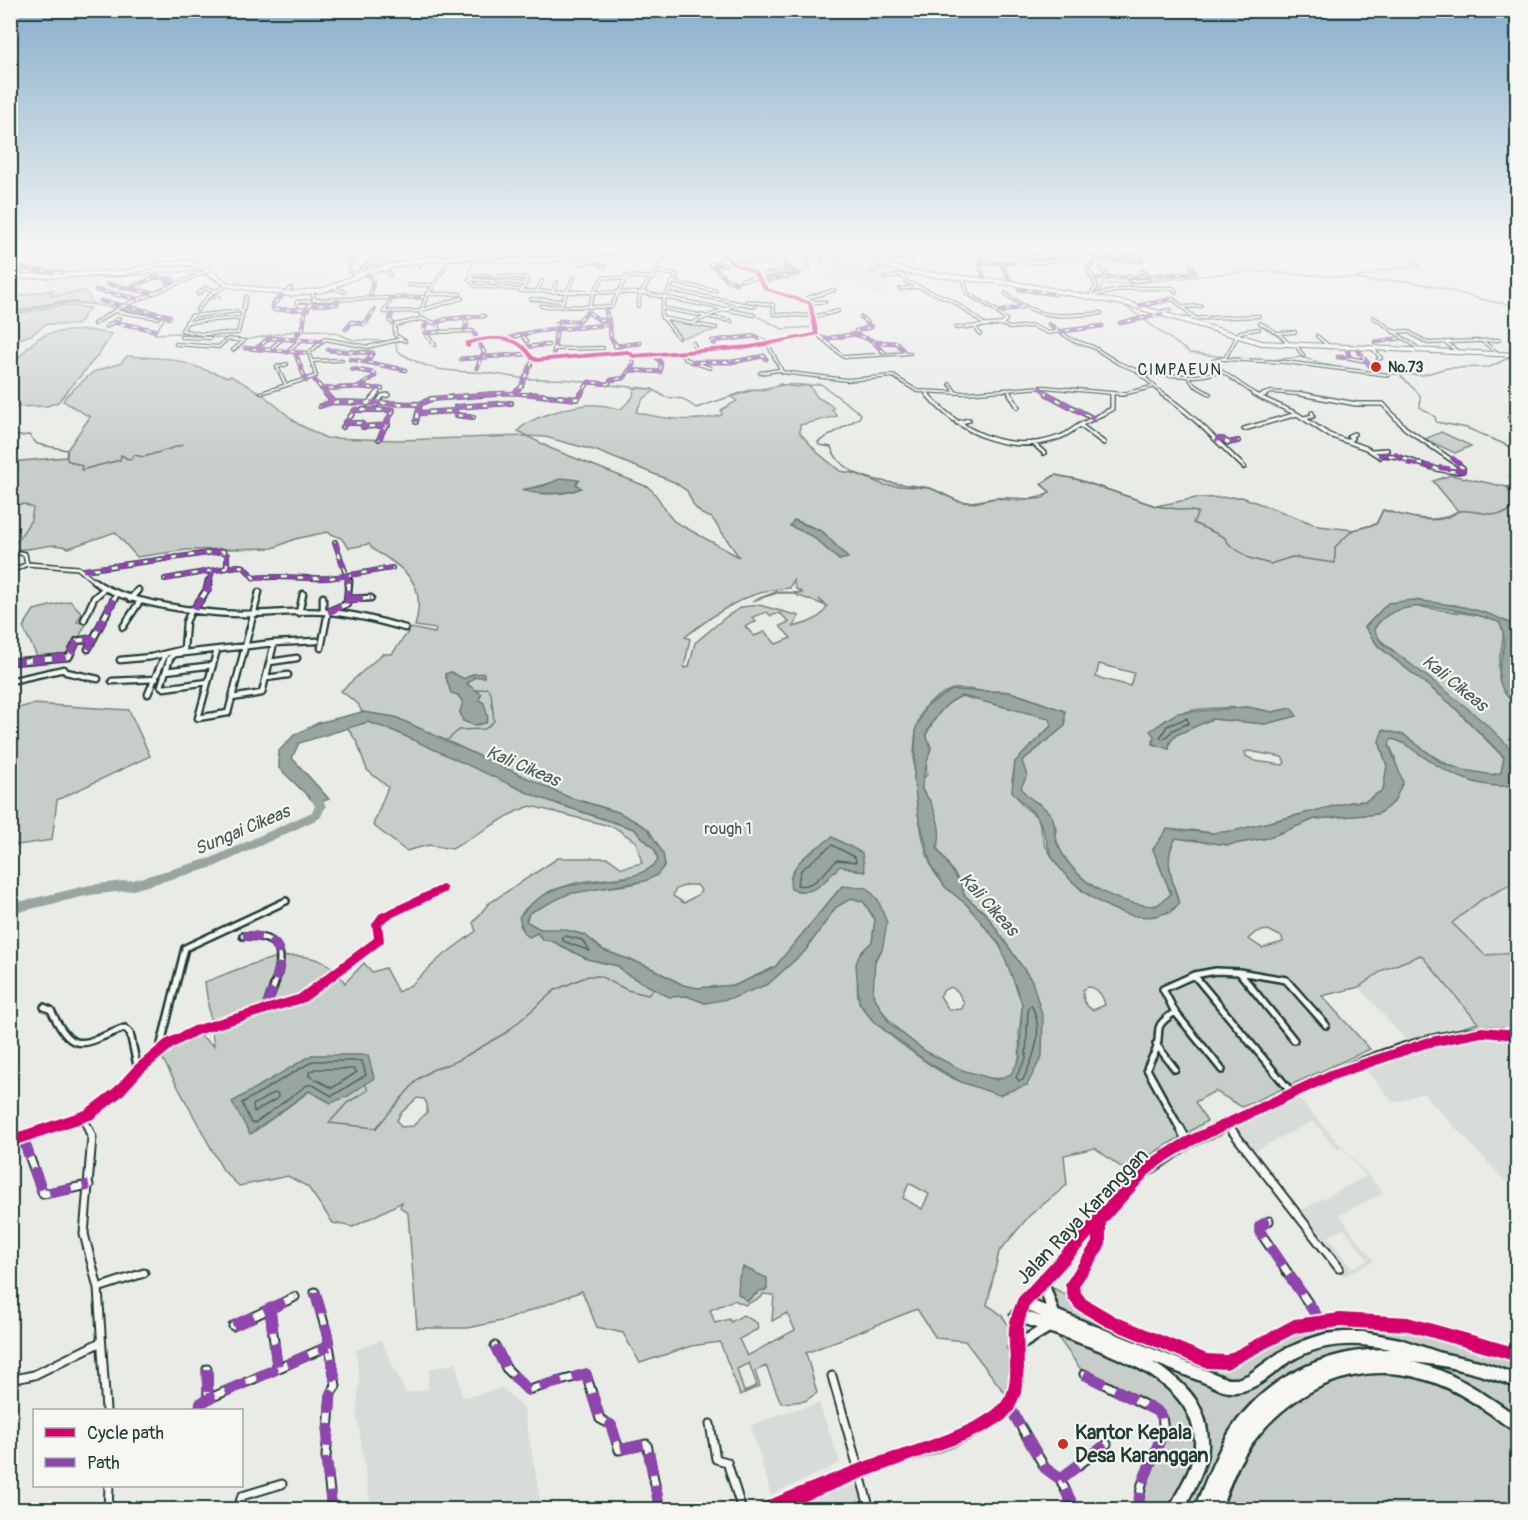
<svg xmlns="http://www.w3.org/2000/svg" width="1528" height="1520" font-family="Pangolin,sans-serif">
	<rect width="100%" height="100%" fill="#e9ebe7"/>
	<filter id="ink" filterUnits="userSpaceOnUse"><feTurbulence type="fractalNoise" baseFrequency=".0167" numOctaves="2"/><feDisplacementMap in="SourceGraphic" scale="12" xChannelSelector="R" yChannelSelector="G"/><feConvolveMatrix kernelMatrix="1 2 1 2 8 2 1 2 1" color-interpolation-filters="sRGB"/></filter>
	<g filter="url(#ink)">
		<path fill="#d8dcd8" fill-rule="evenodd" d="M34,248H101L112,251L116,248H170L140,270L90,273L27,262L19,257L23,251Z
			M241,248H282L272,255L283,257L277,263H292L289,273L315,272L316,277L327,275L333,280L313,285L306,279L282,284L272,292L258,287L238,285L224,269L226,265H206L223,260L194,262L203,257L231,255Z
			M874,261L877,262L862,266L881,277L874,278L887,289L882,290L888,294L878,296L855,281L837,282L823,276L835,272L825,266Z
			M65,277L81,279L104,278L89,290L59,294L52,295L58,286L40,287L46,282Z
			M24,504L33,507L31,520L10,549V505Z
			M1517,881V953L1485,955L1452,923L1481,900Z
			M1421,954L1478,1023L1407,1042L1359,987L1383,970Z
			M1492,1035L1503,1037L1517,1052V1177L1506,1182L1423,1093L1394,1103L1364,1068L1427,1047Z
			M1297,1097L1384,1193L1339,1215L1374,1261L1344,1276L1230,1130ZM1313,1121L1334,1146L1338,1149L1342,1148L1366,1176L1300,1211L1253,1152ZM1344,1229L1368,1260L1351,1268L1328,1237Z
			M381,1340L406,1393L428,1389L429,1369L457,1363L462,1397L481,1394L502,1387L524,1409L542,1509H371L357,1416L359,1380L356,1350Z
			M819,1403L840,1463L771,1495L751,1426L776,1415Z
			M861,1483L869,1510H785L823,1494Z"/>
		<path fill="#c7cec9" stroke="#73867e" stroke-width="1.5" fill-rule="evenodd" d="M53,290L50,296L86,291L93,304L60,303L11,313V297Z
			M62,305L90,308L77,325L46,324L31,335L11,342V315Z
			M666,319L712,328L713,331L681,338Z
			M88,330L112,334L99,354L58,402L47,406L11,407V366C44,330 38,333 88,330Z
			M127,356L172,359L227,377L231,376L261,393L298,424L326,438L399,440L527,436L552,449L648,487C661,497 663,511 675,522L739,557L712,518L702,514L694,506L687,491L674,482L597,451L545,437L527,436L518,431C528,417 580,403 597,405C605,405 613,408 621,409L633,397L634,388L652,389L653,392L643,399L636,412C662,419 696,423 722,415L721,410L737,401L731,397C751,390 791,381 810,386L817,397L834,407L832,409L837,416L800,425V433L818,453L840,471L857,474L884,485L930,488L958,501L974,503L995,498L1018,501L1043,498L1050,492L1041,484L1055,475L1076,479L1156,506L1196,498L1242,497L1319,526L1353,530L1376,524L1383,510C1406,516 1440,528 1458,511L1433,481L1451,475L1507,487L1516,485L1510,476L1517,474V693C1507,679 1511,674 1514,658C1516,648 1513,635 1513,625L1456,605L1388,603L1365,627L1378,646L1451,704L1504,758L1501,773C1465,782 1430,755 1404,735L1379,741L1387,766L1383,790L1366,801L1351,802L1233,831L1212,833L1191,830L1153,849L1171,894C1167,898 1162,904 1156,905C1119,914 1051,866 1056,827L1040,804L1024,796L1021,787L1022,761L1065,726L1064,711C1046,705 1027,696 1009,692C1000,690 991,692 982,691C973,690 959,687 950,690C944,693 932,700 927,705C902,729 918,839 932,868C940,883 954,893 966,904C989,926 1022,973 1022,1005C1022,1014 1020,1023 1019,1032C1019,1046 1023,1065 1010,1075C980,1096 830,1013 882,950L878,900L842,886L775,967L736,985L698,988L683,985L647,966L603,950L585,935L540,929L526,922L529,913C541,907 554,899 567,894C599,883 641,894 665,865L648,829L618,812L568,797L395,717L362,712L358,704L341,691L382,654H392L411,628L435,633L436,629L415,626C424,593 416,577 387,558C380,553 373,552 369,544L349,548L341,538L327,532L295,539L273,548L186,550L137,557L115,532L69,548C50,540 34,552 12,549L31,520L33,508L24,504L11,505V472L19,470L11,469V462L66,457L67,450L90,417L63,401L66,396L93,372L121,363ZM579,481L576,484L581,488C564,496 540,495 522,490L552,483ZM794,520C819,529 833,532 839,560L812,536L791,526ZM793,580L796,589L803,593L776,592L752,601L777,593H791L824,605L819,599L827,606C823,619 805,624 793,627L799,616L759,605L742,607L727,616L695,643L689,667L684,668L690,639L685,637C718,611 748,590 790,588ZM767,612L771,616L780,613L789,622L780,626L791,638L776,644L765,632L754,636L745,626L756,622L752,617ZM1099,664L1134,673L1130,686L1096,677ZM451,672L464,679L473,674L477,676L467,684L481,694L479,700L485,710L486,723L477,725L463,721L460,712L463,703L458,695L451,693L445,674ZM1247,707L1272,712L1291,708L1296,716L1265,724L1212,719L1176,735L1170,742L1169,749L1153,744C1156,702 1217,709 1247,707ZM1249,751L1282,757L1285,762L1283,765L1255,761L1246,756L1245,752ZM832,838L864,872L840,865L834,871ZM687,885H697L701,890L699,894L684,903L673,896L676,889ZM951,987L958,992L964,1003L962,1009L949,1010L940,996L944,990Z
			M1441,432L1471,446L1455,453L1425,439Z
			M70,601L82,613L77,622L86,624L69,655L37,656L23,627L34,610Z
			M1414,606L1483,616L1499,622L1504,631L1498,668L1517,706V765L1515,757L1491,730L1378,638L1374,629C1384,613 1396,609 1414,606Z
			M962,696L1048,718L1052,725L1015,762L1012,781L1021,804L1038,818L1045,845L1055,861L1083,892L1116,910L1170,913L1179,904C1173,882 1162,858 1176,838L1228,845L1268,838L1315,819L1378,814L1394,802L1395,758L1389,744L1391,739C1405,741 1412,750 1424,757C1448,772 1482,790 1512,785L1517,776V881L1481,900L1452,923L1485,955L1517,953V1035L1504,1033L1426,1043L1422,1039L1478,1023L1421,955L1383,970L1359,987L1322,996L1370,1049L1242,1107L1215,1091L1195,1102L1207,1121L1125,1170L1095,1148L1064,1155L1067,1185L1029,1216L999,1252L987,1305C1025,1325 1013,1360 1007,1396L965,1341L936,1338L917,1309L806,1353L817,1393L805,1401L781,1403L766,1366L755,1371L760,1386L740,1395L720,1342L691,1346L640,1363L623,1333L597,1327L582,1291L506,1320L468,1328H417L408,1213L400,1207L402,1202L353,1227L333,1223L308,1187L288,1176L239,1186L223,1170L159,1052L194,1031L214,1046L205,982C248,966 314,932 345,983L364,963L372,972L385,968L398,992L411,985L440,958L476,931L473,923L488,904L558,858H608L622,868L642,863L636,842L614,827L531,806L517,811L452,849L429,845L406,851L373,825L388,787L367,770L357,742L347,727L368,722L394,731L560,805L634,829L655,850L658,861L650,871L633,876L579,882L550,891L525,909L520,925L524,933H537L543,940L552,941L587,959L618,966L626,974L669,996H687L705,1003L768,984L805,951L836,907L852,898L864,902L875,920L872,942L861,953C860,967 854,991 860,1004C869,1023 942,1077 962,1082C982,1086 1007,1084 1027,1085L1032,981L986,914L964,895L962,885L937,848L929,800L922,790L921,782L927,774L926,762L931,748L926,735C935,718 943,703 962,696ZM1268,930L1282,937L1283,942L1262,948L1248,939L1256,932ZM1087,987C1097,987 1103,995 1105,1005L1093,1010C1084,1005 1083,1000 1083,990ZM312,1055L337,1056L331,1103L310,1091L251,1134ZM417,1098L424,1099L427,1104V1112L413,1126L401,1127L397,1121L400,1114ZM909,1183L929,1194L922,1209L903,1198ZM741,1274L763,1278L758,1293L747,1301L739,1291ZM763,1294L774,1295L772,1321L787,1313L795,1330L747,1356L739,1339L758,1329L757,1323L743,1315L731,1322L729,1319L715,1323L710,1310L734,1300L745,1305L762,1297ZM749,1363L757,1385L744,1392L737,1369Z
			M33,704L129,710L150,756L57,800L52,840L11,846V710Z
			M1043,1282C1075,1301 1194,1368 1226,1362C1246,1359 1272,1331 1294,1326C1369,1307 1447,1333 1517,1355V1509H1214C1228,1451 1275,1390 1335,1372C1356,1366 1378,1367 1400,1367L1387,1354C1284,1361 1232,1414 1201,1509H1137L1142,1484L1164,1430L1162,1417L1156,1411L1084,1374L1050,1326L1123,1354L1163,1373L1162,1359L1055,1317Z"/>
		<path fill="#99a6a0" stroke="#687c75" stroke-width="1.5" d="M562,478L579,480L576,484L581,488C563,496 540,494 521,490L543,486Z
			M794,520L823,532L848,558L839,560L812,536L790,526Z
			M1413,600C1447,604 1482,607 1513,625L1517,641L1509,671L1510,683L1517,693V706C1478,674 1517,653 1499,622C1463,610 1397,591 1374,629L1381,642C1409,663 1505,732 1516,758C1520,768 1517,777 1512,785C1481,790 1448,774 1424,757C1412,750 1405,741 1391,739L1389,745L1403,782L1394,802L1378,814L1315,819L1267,838L1228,845L1176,838C1162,858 1173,882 1179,904C1142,939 1077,895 1054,860C1046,847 1045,827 1037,817C1031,808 1020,803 1012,791L1015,762L1052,725L1048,718L962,696C943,703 935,718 926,734L931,748C929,754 921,785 922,789C923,794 928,797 930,801C937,815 943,833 937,848L962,886L964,895L986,914L1032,981L1043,1018L1042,1056L1027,1085L999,1095L961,1082L927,1062L873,1021L859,1002L856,964L860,953L872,942L875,920L864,902L852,898L836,907L805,951L768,984L733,998L705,1003L687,996L669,997L626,974L618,966L587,959L552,941L543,940L537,933L529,937L524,933L519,917C559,864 628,895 658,861L655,850L634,829L537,797L394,731L368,722L299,743L292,758L329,799L316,804L279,768V751L294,735L318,723L362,712L395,717L568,797L618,812L638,823L648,829L663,853L665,865L657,875L645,881L568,894L529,913L526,921L540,929H563L585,935L603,950L647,966L683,985L698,988L736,985L775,967L842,886L867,888L878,900L887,923L882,950L875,959L873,995L890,1024L925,1051L962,1070L997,1080L1011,1074L1020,1058L1022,1003L1000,945L967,905L945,887L932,868L918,814L914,780L916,728L926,706L952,690L1010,692L1065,711V726L1022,761L1027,776L1021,787C1027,801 1042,802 1051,815C1057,824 1053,832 1056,841C1073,882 1113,904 1156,906L1171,894L1153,849L1167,829L1212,833L1233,831L1351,802L1366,801L1383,790L1387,766L1379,741L1383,730L1404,735L1442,763L1464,770L1493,775L1501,773L1504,757L1451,704L1378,646L1365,627L1388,603Z
			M451,672L464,679L473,674L484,673V677H474L467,684L481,694L479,700L484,703L488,718L486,723L473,725L463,721L460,712L463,702L458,695L451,693L445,674Z
			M1247,707L1272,712L1291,708L1297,716L1265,724L1212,719L1176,735L1170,742L1169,749L1153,744L1154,736L1150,731L1177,713Z
			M832,837L862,853L865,872L840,866C824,881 815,898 791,889C785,864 815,850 832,837Z
			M312,1055H368L374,1078L348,1096L331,1103L309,1091L250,1134L232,1102Z
			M743,1267L767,1278V1290L759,1291L747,1301L738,1294L739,1277Z"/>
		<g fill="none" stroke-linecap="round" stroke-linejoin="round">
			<path stroke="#50675f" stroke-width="1.5" d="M1187,718L1189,723L1173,730L1164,739L1160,738L1167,726Z
				M832,845L855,857L856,862L837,860C825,871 815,889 797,885L801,870Z
				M566,936L582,940L590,951L563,941L562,937Z
				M1031,1005C1045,1029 1034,1057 1023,1080L1019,1081L1016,1077L1026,1059L1028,1008Z
				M313,1061H362L366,1075L332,1096L313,1085H307L255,1123H251L242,1103Z
				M316,1069H354L357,1072L332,1088L309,1076V1072Z
				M274,1093L278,1094V1098L254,1112L253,1105Z"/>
			<path stroke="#687c75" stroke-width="1.5" d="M1208,248L1187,250L1193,258L1210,259L1238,253L1273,252L1276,248
				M679,249L691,248
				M590,257L657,251
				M448,260L533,265L587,257
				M10,270L57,273
				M204,274L226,286
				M468,274L473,263
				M77,276C118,282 159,268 200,272
				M468,276L469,282L475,286
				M929,276L943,278
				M1357,277L1374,275L1377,271L1420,266L1411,261L1415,259L1503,248
				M1132,283L1251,271L1356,278C1372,285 1390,279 1407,281C1445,286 1480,303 1518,305
				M231,287L287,295
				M548,293L621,294
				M303,294L332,291L347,282
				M641,294L719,309
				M1094,294L1100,292L1102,284H1125
				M1125,306L1190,353L1243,359
				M10,314C29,309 54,300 74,302C105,306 134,311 165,318L154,334L180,333L228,339
				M758,317L783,329L813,327
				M245,340L294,331L317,330L336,333L353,340L388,341
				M392,342L396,343L397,351C434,374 446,370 486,373C502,374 517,379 533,379C554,379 573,378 593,384
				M1272,360L1301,357L1334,367
				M1389,374L1423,375L1447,368L1490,367L1510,357
				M1401,376L1420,395V407L1435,417L1436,422L1467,428L1518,450
				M610,385L652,389L665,397L683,399L696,408L753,389L768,390L779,384L795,387L821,384L861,414L859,418L818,442L819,445L831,447C845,485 898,482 929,488C942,491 951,501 964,502C975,503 985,499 996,498C1016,496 1032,504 1050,492L1041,484L1055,475L1076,479L1156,506L1198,512L1193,523L1224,537L1230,545L1249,558L1270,564L1292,557L1335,563V547L1353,530L1376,524L1383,510C1402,515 1423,522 1442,518C1449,517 1454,512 1459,511C1477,508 1504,524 1516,504L1507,487L1516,485L1510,476L1518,474
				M10,437L29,435L37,444L67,450V460L82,466L81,470L120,460L121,455L130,460L134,455L144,457L182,445
				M445,742L459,730L485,729L494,721L491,693L487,688L476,690
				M365,1083L368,1090L347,1103L329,1123L376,1128L418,1079L432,1070L457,1061L507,1032L555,990L588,976H600L627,990L648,995L654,989"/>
			<path stroke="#687c75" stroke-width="2" d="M372,1128H376"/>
			<path fill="#99a6a0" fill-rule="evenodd" d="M312,788L316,789L326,806L320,818L214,867L133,890L90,895L10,914V904L90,885L133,880L211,858L312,812L315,806L307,792L308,789Z"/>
			<g stroke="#1f3d34" stroke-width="4.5">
				<path id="street-far4" d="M433,248L441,257
					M683,248L688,257
					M801,248L806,252L809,267
					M1088,248L1084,249L1097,259L1142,261
					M1098,248L1114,260
					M1112,248L1129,261
					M930,251L963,253
					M1117,252L1137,250
					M588,253L591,261L605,267
					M913,254L928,255L931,250
					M1018,254L1029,263L1061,260L1049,248
					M376,257L381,248
					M1123,257L1143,255
					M352,258L348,270L356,276
					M838,258L852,252
					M893,258L912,260
					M1022,258L1057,255
					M1062,259L1077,257L1067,248
					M10,260L19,254L17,252L22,248
					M733,262L772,261
					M980,263H1013
					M1001,263L1011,283
					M368,264L386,261
					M581,264L591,261
					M734,264H711L727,280L736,283
					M822,264L824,248
					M10,267L63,273
					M419,267L424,259
					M890,267L898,248
					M384,268L390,275
					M1101,269L1109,278
					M872,271L886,266
					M366,272L373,281L370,298
					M657,272L677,275L664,299L661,315L679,338
					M361,274L360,271L376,257L419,248
					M902,275L907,282L953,301L985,325
					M1145,276L1142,271H1146
					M884,278L902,275
					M964,278L967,293L994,309L1006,320L1002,324
					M469,279L476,286L522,290L528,278
					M469,279L475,275L528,278
					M469,279L526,284
					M984,279L980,263L986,248
					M1094,279L1195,273L1190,264
					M741,280L787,271
					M763,281L799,274L785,266V248
					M1132,281L1148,280
					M672,282L716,291
					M108,284L152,293
					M409,285H431
					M333,287L344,292
					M129,288L156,277L173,280L169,282
					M291,288L272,305L274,310L308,309
					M900,289L917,287
					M1019,289L1055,294L1049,293
					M96,290L138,299
					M669,290L755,306
					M521,291L644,293L754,315
					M537,291L542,281
					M552,292L557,282
					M593,293L603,277L625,279
					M198,294L205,288L216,291
					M426,294H460
					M1006,294C1040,321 1060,316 1101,313
					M1091,294L1097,287L1087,267L1092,264
					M209,296L219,297
					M1090,296L1130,288H1173L1176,292
					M388,298L424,297
					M1172,298L1195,318
					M531,299L563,301
					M804,299L834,290
					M313,300L386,298L390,301L384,312L421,311V319
					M101,301L170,316L169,318
					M747,301L773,305L774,314L813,316
					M808,302H825
					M311,305L337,304L338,299
					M541,306L611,307L627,276L653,278
					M638,306L640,295L665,256V249
					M1138,306L1173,299
					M296,307L297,302L313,301
					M560,307L574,277
					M589,307L593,295
					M1183,307L1201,306
					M662,308L731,321
					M197,310L212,293L228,285
					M422,310L462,298
					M114,311L158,318
					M242,311L191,316L182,330L201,334L238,333L246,297
					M421,311C427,289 442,277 450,257
					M392,312L390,321L395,325L421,319L438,324L440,332L473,331L484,352L477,368
					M998,312L1022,307
					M1160,312L1170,310
					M813,317L838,311
					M1373,317L1422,351
					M662,318L716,328
					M1181,319L1259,316
					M560,321H578L588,312L599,320H609
					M113,322L154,330
					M186,322L242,318
					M428,322L424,328L425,333L440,332
					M435,323L447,319L484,316
					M692,323L739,303
					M1120,323L1163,314
					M1260,323L1279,334L1289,344
					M94,324L121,307L207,271
					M609,324L611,338L622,353
					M1049,324L1072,340L1093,347L1118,363L1136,370L1164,395
					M395,325V335L405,341
					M106,327L119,318
					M975,327L980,334
					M956,328L1002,324L1009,328L1033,326L1048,333L1102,326
					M346,329L352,322L365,324L375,309
					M463,331L467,326L465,317
					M1393,332L1407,331L1428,343L1499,340
					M425,333L435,345
					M1278,333L1295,332
					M521,334L527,341
					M817,334L844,357L910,353
					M854,334L871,340L886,354
					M296,335L303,329L305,311L314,299L312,292
					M1317,336L1330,347
					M181,337L210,338
					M508,339C540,326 575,330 609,324L605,307
					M824,339L856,334V331L871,327L861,317
					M1482,341L1499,354
					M874,342L897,343L905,353
					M1375,342L1401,338
					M1445,342L1457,351
					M693,343L698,353
					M176,344L219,347
					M1296,345L1303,356
					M615,346L640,343
					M218,347L228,339L244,341
					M468,347L467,343C485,338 506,334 523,347C529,351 529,357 536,360L628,352L633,356L750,347L817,334L810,303L766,289L754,272L734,264L716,248
					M524,347L548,345
					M245,348L309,353
					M256,349L269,338L323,341
					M555,349L603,348
					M1357,349L1370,366
					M233,350L244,341
					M269,350L282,339
					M328,350L373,353L366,362L405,370
					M717,350L712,341L756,336L768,344L782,372L847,380L893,376L917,391L963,393L1044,387L1123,394L1152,387
					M1374,350L1381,358L1378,359
					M287,352L300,340
					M295,352L306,381
					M681,354L685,359L710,368
					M1509,355L1518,361
					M1338,357L1350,358L1347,349
					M1350,358L1366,361
					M350,359L366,362
					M461,359L527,354
					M553,359L557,324
					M1224,359L1285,362L1389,375
					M312,361L342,360
					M691,362H732L764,356L766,359
					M629,370L660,372L661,363L655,355
					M1220,370L1256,395
					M760,373L779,370
					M1141,375C1168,372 1196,382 1221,370L1213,361L1225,358L1240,332L1259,329
					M1187,375L1194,385L1210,394
					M313,378L327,395
					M950,384L956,393
					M286,385L277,367L287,364
					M360,387L382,389
					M1040,387L1049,395
					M321,389L359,387L375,376L374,373L352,369
					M1008,390L1011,395
					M926,392L929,395
					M261,393L316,376L309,353L325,339L368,347L401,339
					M514,393L521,387L533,360
					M1112,393V395
					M375,395L381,389
					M477,395L504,393L543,395
					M580,395L589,382L608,384L611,380L624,378L633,365V356
					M1262,395L1271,392L1309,395"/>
			</g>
			<g stroke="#1f3d34" stroke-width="6">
				<path id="street-far3" d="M326,394L333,402L420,404L416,422
					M531,394L577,399L581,394
					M927,394C960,433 1010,456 1060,437C1067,435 1073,429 1080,425
					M1010,394L1018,407
					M1047,394L1094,419
					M1120,394H1124
					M1162,394C1193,414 1217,442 1244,467
					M1253,394L1297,414L1329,435L1366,448L1380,457
					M1301,394L1356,404H1383L1405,428L1463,468V471C1433,475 1406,453 1378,455
					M1260,396L1266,394
					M1518,400V403
					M367,404L377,394
					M420,404L431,399L495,394
					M376,405L382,396L388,395
					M320,406L333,402
					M456,407L511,403
					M418,413L455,411L456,415L473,417
					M1510,417L1518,414
					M1304,418L1313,416L1312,413
					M345,423H362L363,427L388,425
					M957,423L969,420
					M343,427L355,410H393L379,439
					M1244,429L1297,414
					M1215,439H1223L1228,443L1238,441
					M1348,441L1352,438L1349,436L1354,434
					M1033,443L1044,453
					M1104,443L1080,425L1112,409V394
					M1372,451L1387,450
					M335,542L349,583
					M10,551L25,554L27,564
					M84,570L223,551L227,555V568
					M10,572L27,564L78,568L96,583
					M165,579L238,566L244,567L254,578C279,575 302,579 328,578C349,576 371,571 392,568
					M209,583L212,571"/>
			</g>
			<g stroke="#1f3d34" stroke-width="9">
				<path id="street-far2" d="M94,581C121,603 206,614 241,614C270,614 300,610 328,612C355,614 380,621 405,628
					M323,597V612
					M130,599L138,590
					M349,599L371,598
					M194,609L207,590L209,581
					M299,613L303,594
					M84,620L94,598L104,589
					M123,627L140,601
					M274,643L317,641
					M321,648L328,612L347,604L349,581
					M88,649L116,595
					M217,650L198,718L228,713L259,592
					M120,660L151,657L184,649L186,622L192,609
					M10,662L69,657L77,641L94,638
					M270,662L297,658
					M166,671L213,665
					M266,678L288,675
					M10,681L64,669L66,672L98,679
					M112,681L156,679
					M208,682L164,688L161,686L170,658L175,654L274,643L262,693L232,698
					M148,694L165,655"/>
			</g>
			<g stroke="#1f3d34" stroke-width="10">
				<path id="street-far1" d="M243,936C299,934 278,973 266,1008
					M1239,972L1286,980L1326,1025
					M1194,975L1216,971L1239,972L1294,1040
					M44,1007L51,1010C73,1058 83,1043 125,1028L130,1033L138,1070
					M1175,1012L1163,989L1194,975L1292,1093
					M1156,1044L1175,1069
					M159,1052L185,948L286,901
					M82,1118L89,1129
					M1227,1124L1231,1129
					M46,1129L89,1115L169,1044L194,1031L301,999L379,940L377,924L383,917L442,889
					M1180,1129L1147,1069C1149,1062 1153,1057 1156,1050C1163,1028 1150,1029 1175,1012L1222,1070"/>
			</g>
			<g stroke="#1f3d34" stroke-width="11">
				<path id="street" d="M88,1128L92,1137L84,1234L98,1288L106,1410
					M1180,1128L1187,1141
					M1230,1128L1339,1268
					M22,1136L43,1194L89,1185
					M10,1141L51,1128
					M1269,1221L1260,1226V1232L1321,1322
					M1099,1222V1244L1072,1284L1073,1293L1081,1304L1110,1321L1207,1361L1227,1362L1294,1326L1340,1320L1408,1324L1518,1355
					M98,1288L144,1273
					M315,1292L327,1334L336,1386L331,1393L326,1457L332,1510
					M270,1309L277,1366
					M233,1326L295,1297
					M495,1346L506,1368L528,1390L586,1374L600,1419L611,1425L619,1450L647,1444L660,1510
					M207,1369L208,1399
					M1084,1374L1157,1411L1162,1417L1164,1430L1142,1484L1137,1510
					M832,1376L870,1510
					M10,1380L34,1375L101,1342
					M1009,1406L1045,1468L1060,1479L1075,1510
					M199,1410L201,1403L208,1399L329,1346
					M710,1424L716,1459L727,1462L742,1510
					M1060,1479L1107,1444
					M108,1510L109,1486
					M237,1510L242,1496L282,1484"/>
			</g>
			<g stroke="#1f3d34" stroke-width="6">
				<path id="secondary-far2" d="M833,248L908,272L1011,283L1128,304L1262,343L1518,355
					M10,277L122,273L163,264L188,263L202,267L228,285L289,294L324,290L366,272L424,259L677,248"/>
			</g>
			<g stroke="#1f3d34" stroke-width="13">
				<path id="secondary-far1" d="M1215,1129C1293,1093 1396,1038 1481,1032C1493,1031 1506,1034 1518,1035"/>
			</g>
			<g stroke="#1f3d34" stroke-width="15">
				<path id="secondary" d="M1043,1282L1055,1317
					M1014,1348L1050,1326
					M762,1510C795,1497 827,1483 860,1471C895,1458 988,1436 1009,1405C1027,1379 1010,1335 1023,1303L1144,1172L1188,1142L1219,1128"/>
			</g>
			<g stroke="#1f3d34" stroke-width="5">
				<path id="highway" d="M1023,1297L1228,1379H1237L1248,1375L1283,1350L1306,1340L1325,1334L1344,1332H1363L1400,1339L1441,1353L1479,1361L1518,1375V1388C1483,1374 1448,1365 1411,1362C1450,1369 1485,1394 1518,1417V1432C1508,1428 1499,1420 1491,1414C1472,1401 1452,1388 1430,1381C1356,1356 1285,1391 1244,1455C1234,1472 1227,1491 1221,1510H1194C1204,1485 1213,1461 1226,1438C1260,1379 1323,1349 1390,1349C1357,1342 1320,1342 1291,1361C1273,1373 1253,1394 1230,1392C1223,1392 1215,1387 1208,1384C1189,1377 1171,1369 1152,1362C1179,1378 1203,1398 1207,1431C1208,1439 1209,1446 1207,1454C1203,1474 1192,1492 1184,1510H1169C1177,1490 1194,1469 1195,1446C1199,1367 1068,1343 1013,1319L1011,1315L1013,1311L1017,1309L1042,1317L1019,1307L1017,1303L1019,1299Z"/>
			</g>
			<use href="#street-far4" stroke="#f6f6f2" stroke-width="2"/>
			<use href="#street-far3" stroke="#f6f6f2" stroke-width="3"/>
			<use href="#street-far2" stroke="#f6f6f2" stroke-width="4.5"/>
			<use href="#street-far1" stroke="#f6f6f2" stroke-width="5"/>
			<use href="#street" stroke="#f6f6f2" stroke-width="7"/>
			<use href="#secondary-far2" stroke="#f6f6f2" stroke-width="4"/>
			<use href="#secondary-far1" stroke="#f6f6f2" stroke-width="8"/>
			<use href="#secondary" stroke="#f6f6f2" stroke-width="10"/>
			<use href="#highway" fill="#f6f6f2" fill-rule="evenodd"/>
			<path stroke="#8e44ad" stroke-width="4.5" stroke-dasharray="8 4.5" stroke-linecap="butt" d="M524,248L525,256
				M598,248V253
				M640,248V251
				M1088,248L1084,249L1097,259L1142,261
				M1098,248L1114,260
				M1112,248L1129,261
				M1117,252L1137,250
				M588,253L591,261L605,267
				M10,260L19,254L17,252L22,248
				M980,263H1013
				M1001,263L1011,283
				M734,264H711L727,280L736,283
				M10,267L63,273
				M366,272L373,281L370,298
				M1127,278L1133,289
				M984,279L980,263L986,248
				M1094,279L1195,273L1190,264
				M763,281L799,274L785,266V248
				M108,284L152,293
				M129,288L156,277L173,279L167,283L170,285
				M1019,289L1055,294L1049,293
				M96,290L138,299
				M283,294L272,305L274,310L308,309
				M388,299L424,297
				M101,301L170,316L169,318
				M311,305L337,304L338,299
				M1138,306L1173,299
				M392,312L390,321L395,325
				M998,312L1022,307
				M560,321H578L588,312L599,320H609
				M113,322L154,330
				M428,322L424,328L425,333L440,332
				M435,323L447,319L484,316
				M1120,323L1163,314
				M609,324L611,338L622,353
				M1049,324L1057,332L1102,326
				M346,329L352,322L365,324L375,309
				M463,331L467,326L465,317
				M473,331L484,352L477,368
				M853,334L871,340L886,354
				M296,335L303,329L305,311L313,301
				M508,339C540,326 575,330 609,324L605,307
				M824,339L856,334V331L871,327L861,317
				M874,342L897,343L905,353
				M1375,342L1401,338
				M618,346L640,343
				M524,347L548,345
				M245,348L309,353
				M256,349L269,338L323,341
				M716,349L712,341L755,336L768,344
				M1357,349L1370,366
				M328,350L373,353L366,362L405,370
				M295,352L306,381
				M1509,355L1518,361
				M1338,357L1350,358L1347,349
				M350,359L366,362
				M461,359L527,354
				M553,359L557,324
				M691,362H732L764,356L766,359
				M629,370L660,372L661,363L655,355
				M313,378L327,395
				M360,387L382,389
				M1039,387L1049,395
				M321,389L359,387L375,376L374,373L352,369
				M513,393L521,387L533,360
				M477,395L504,393L543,395
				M580,395L589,382L608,384L611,380L624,378L633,365L632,353"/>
			<path stroke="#8e44ad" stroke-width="5" stroke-dasharray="11 5" stroke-linecap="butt" d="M326,394L333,402L420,404L416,422
				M531,394L577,399L581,394
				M1047,394L1094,419
				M1518,400V403
				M420,404L431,399L495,394
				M320,406L333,402
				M456,407L511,403
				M418,413L455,411L456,415L473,417
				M1510,417L1518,414
				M345,423H362L363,427L388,425
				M343,427L355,410H393L379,439
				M1215,439H1223L1228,443L1238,441
				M1378,455L1395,454L1408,463L1463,471L1461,465L1451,457
				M335,542L349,583
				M83,570L223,551L227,555V568
				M165,579L238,566L244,567L254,578C279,575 302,579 328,578C349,576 371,571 392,568
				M209,583L212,571"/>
			<path stroke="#8e44ad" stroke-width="7" stroke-dasharray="14 7" stroke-linecap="butt" d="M349,599L371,598
				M194,609L207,590L209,581
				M328,612L347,604L349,581
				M88,649L116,595
				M10,662L69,657L77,641L94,638"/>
			<path stroke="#8e44ad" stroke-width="9" stroke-dasharray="18 9" stroke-linecap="butt" d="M243,936C299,934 278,973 266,1008"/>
			<path stroke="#8e44ad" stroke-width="11" stroke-dasharray="23 11" stroke-linecap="butt" d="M22,1136L43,1194L89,1185
				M1269,1221L1260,1226V1232L1321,1322
				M315,1292L327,1334L336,1386L331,1393L326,1457L332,1510
				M270,1309L277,1366
				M233,1326L295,1297
				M495,1346L506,1368L528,1390L586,1374L600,1419L611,1425L619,1450L647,1444L660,1510
				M207,1369L208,1399
				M1084,1374L1157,1411L1162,1417L1164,1430L1142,1484L1137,1510
				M1009,1406L1045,1468L1060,1479L1075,1510
				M199,1410L201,1403L208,1399L329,1346
				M1060,1479L1107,1444"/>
			<g stroke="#f6f6f2" stroke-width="4">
				<path id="cycleway" d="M714,248H718L736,263L756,271L768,288L812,302L819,335L750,349L633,358L627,354L536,362C528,359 528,354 522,349C508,336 486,339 470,344V348L465,347V342C484,336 505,333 523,345C529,349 530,355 537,358L628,350L634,354L750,345L814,333L808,304L764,290L752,273L732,265Z
					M442,885L446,886L447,889L446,892L387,920L382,925L384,940L383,943L305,1002L197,1035L173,1048L142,1074L122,1096L93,1119L10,1147V1135L85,1110L114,1088L134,1066L165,1040L194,1026L298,995L374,938L372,924L379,914Z
					M1482,1027L1518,1030V1040L1482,1037L1426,1048L1333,1080L1192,1146L1161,1165L1148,1176L1106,1223V1244L1104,1249L1079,1286L1080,1291L1086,1299L1115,1316L1207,1354L1226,1355L1294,1319L1340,1313L1408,1317L1518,1348V1362L1408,1331L1340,1327L1296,1333L1227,1369L1207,1368L1105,1326L1076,1309L1068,1298L1065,1284L1092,1242V1237L1028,1308L1023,1328L1024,1368L1021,1393L1014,1410L1005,1420L989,1430L964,1441L860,1479L783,1510H754L757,1505C790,1491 824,1477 858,1464C893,1451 983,1429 1003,1400C1016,1383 1007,1349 1009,1328C1010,1318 1014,1308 1018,1298L1093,1217L1094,1214L1140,1168L1153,1157L1184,1138L1330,1070L1426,1038Z"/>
			</g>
			<use href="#cycleway" fill="#d6006c" fill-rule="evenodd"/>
		</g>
	</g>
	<linearGradient id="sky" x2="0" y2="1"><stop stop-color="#88aecb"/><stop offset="0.54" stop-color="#f5f6f4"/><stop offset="1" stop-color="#f5f6f4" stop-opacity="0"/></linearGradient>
	<rect width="1528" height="461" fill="url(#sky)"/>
	<g fill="#c8321e" stroke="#f6f6f2" stroke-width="2">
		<circle cx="1376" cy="367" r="6"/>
		<circle cx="1063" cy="1444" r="6"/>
	</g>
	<g text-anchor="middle" stroke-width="4.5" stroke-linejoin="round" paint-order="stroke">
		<g font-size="14" font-weight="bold" fill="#1f3d34" stroke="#f6f6f2" text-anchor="start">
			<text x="1388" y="372">No.73</text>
		</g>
		<g font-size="16" letter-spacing="1.5" fill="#1f3d34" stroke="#f6f6f2">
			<text x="1180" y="375">CIMPAEUN</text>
		</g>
		<g font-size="16" fill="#415a52" stroke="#f6f6f2">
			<text x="728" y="834">rough 1</text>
		</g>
		<g font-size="18" font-style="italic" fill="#445c54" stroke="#f6f6f2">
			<text transform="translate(1455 683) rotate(39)" y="6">Kali Cikeas</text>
			<text transform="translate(523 766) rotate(23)" y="6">Kali Cikeas</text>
			<text transform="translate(242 830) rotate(-23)" y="6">Sungai Cikeas</text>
			<text transform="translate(989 904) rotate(48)" y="6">Kali Cikeas</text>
		</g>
		<g font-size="20" fill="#1f3d34" stroke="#f6f6f2">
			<text transform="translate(1082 1216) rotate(-46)" y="7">Jalan Raya Karanggan</text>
		</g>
		<g font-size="20" font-weight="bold" fill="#1f3d34" stroke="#f6f6f2" text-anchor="start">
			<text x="1075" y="1439">Kantor Kepala<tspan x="1075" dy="23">Desa Karanggan</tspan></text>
		</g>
	</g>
	<rect width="1528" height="1520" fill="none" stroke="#f6f6f2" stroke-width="36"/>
	<rect x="18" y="18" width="1492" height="1484" fill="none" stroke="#1f3d34" stroke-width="2" filter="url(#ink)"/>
	<rect x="33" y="1409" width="210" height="78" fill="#f6f6f2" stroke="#a0aca6" stroke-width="1.5"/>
	<rect x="45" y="1428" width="30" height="9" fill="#d6006c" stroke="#a0aca6" stroke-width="1.5"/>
	<text x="87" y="1439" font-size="18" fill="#1f3d34">Cycle path</text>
	<rect x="45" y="1458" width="30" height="9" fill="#8e44ad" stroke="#a0aca6" stroke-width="1.5"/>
	<text x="87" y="1469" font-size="18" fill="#1f3d34">Path</text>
</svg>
